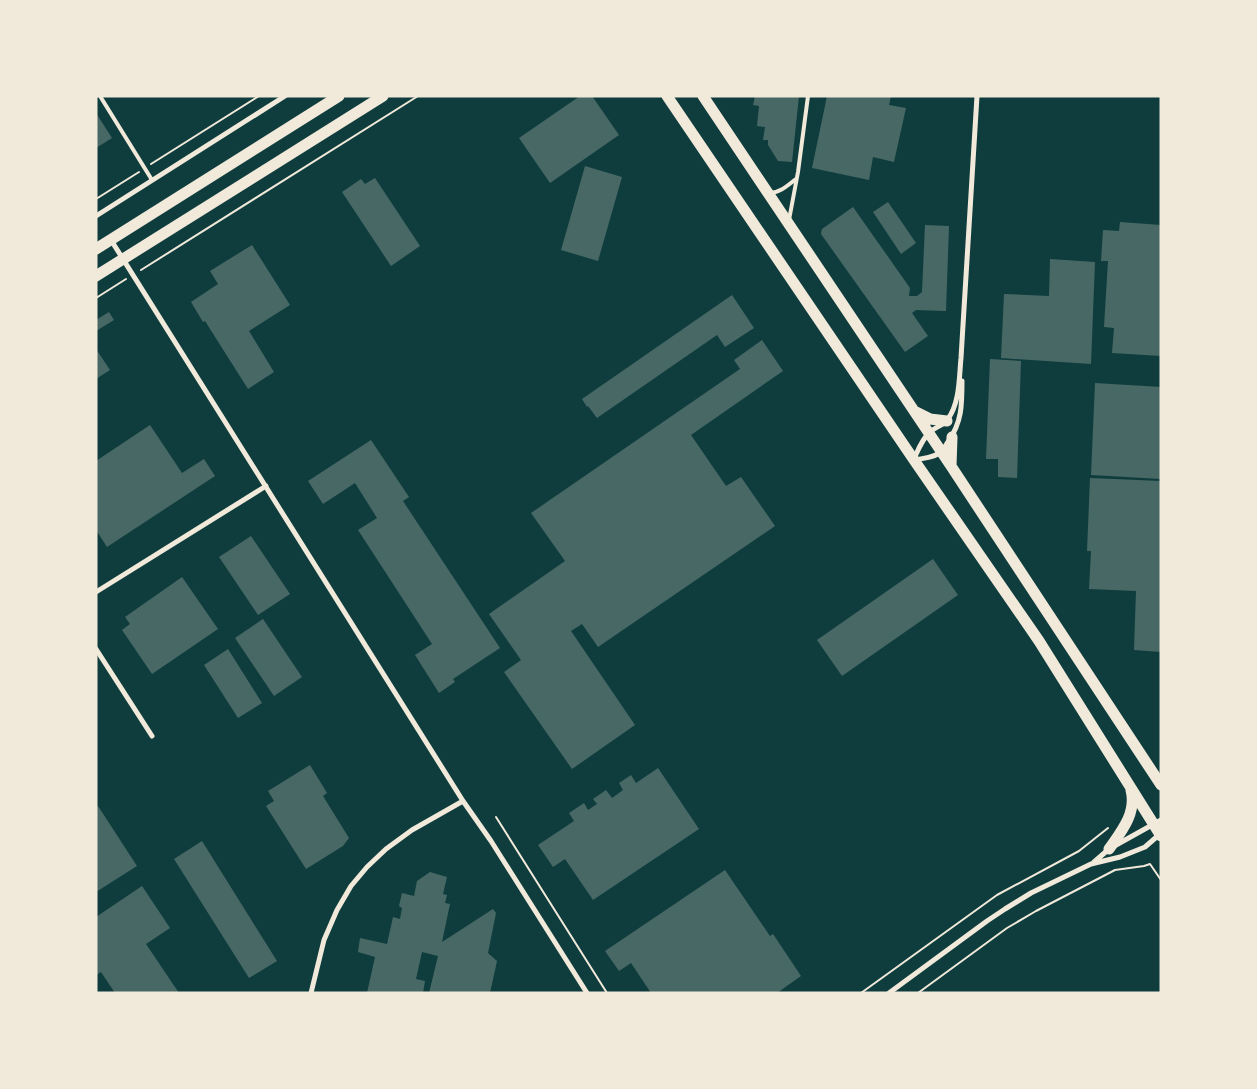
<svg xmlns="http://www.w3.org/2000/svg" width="1257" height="1089" font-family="Quicksand,sans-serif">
	<rect width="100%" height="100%" fill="#0f3d3e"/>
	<path fill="#486865" d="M580,96H592L619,135L550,183L519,138Z
		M755,96H799L792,162L778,161L768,145V140H763L765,127L757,126L759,106L753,105Z
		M827,96H891L889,105L906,108L894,162L873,157L869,180L812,168Z
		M96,113L112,138L96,148Z
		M585,166L622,177L598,261L561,250Z
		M375,178L420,246L391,266L342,192L361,179L365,184Z
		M888,202L916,243L901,254L873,212Z
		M853,207L910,288L909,296H917L922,292L925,225L949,226L946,311L916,310L912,313L928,336L905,352L821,234L822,229Z
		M1120,222L1161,225V356L1112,353L1114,328L1104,327L1108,261H1101L1103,230L1119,231Z
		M252,245L290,305L249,331L274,372L248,389L205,321L203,322L191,302L218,284L210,271Z
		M1050,259L1095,262L1091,364L1001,358L1004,294L1049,296Z
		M732,295L754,328L725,347L717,335L597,418L588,406L587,407L582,399Z
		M109,312L114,320L96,331V320Z
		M762,340L783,371L691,435L726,486L741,477L775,526L598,647L582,624L571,631L635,725L572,769L504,672L521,660L489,614L565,561L531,513L740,369L734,360Z
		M96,349L110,370L96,379Z
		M990,359L1021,361L1017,478L998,477V459H986Z
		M1095,383L1161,387V479L1091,475Z
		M150,425L182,473L204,459L215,476L107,547L96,530V461Z
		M371,440L409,497L403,501L500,648L453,679L455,682L439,693L415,655L432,644L358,530L377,518L355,483L323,504L308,481Z
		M1090,478L1161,481V652L1134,650L1136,591L1089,589L1091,551H1087Z
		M251,536L290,594L258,615L219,557Z
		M933,559L958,595L842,676L817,640Z
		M182,577L218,629L152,674L122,630L130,624L125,617Z
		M263,619L302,677L274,696L235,638Z
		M228,649L262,703L238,718L204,665Z
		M310,765L327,793L323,796L349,838L343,846L306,869L266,806L274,801L268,791Z
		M658,768L699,829L593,900L565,859L553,867L538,845L574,821L569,813L584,803L588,810L597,804L593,799L606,790L612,798L623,790L619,783L631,775L636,783Z
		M98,806L137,866L96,892V807Z
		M202,841L277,961L249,978L174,859Z
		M725,870L770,936L773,934L801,976L777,993H651L631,963L619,971L605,951Z
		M430,872L447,877L443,894L447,895L445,903L450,904L442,942L493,909L496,913L488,953L497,961L490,993H429L438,956L422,952L416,979L425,981L423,993H367L375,957L358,952L360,938L387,944L393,917L400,919L402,908L399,906L402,893L414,896L417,881Z
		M142,886L170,928L146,944L179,993H115L101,972L96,975V917Z"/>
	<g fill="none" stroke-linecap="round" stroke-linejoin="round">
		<path stroke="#f1e9da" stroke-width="2" d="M151,164L259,96
			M96,199L139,172
			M141,270L418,96
			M96,298L126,279
			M496,817L607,993
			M861,993L997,895L1079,851L1108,828
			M918,993L1007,928L1036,911L1115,870L1144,866L1150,864L1161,880"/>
		<path stroke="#f1e9da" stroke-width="4" d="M100,96L152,180
			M770,193C780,193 788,185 796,179
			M789,220L798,172L808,96"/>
		<path stroke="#f1e9da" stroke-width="5" d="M96,216L285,96
			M111,240L463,801L491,841L587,993
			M914,459C918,450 922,439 930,432C935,427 944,425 948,419C960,402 959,378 961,358L977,96
			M915,460C923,458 934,458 941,452C944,449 946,445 948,442C962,422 962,405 962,381
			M96,592L266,486
			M96,649L152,736
			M1094,862L1109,849L1161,820
			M311,993L324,940L337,910L351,886L367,867L386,849L412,830L463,801
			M889,993L987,921L1005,909L1031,893L1091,864L1120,857L1145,847L1160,834"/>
		<path stroke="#f1e9da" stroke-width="11" d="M667,96L914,460L1039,641L1161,836
			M703,96L951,466L1161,785
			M96,249L339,96
			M96,276L383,96
			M916,412L930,419L947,421
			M951,466L952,437
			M1109,849C1121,832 1137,813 1131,790"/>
	</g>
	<rect width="1257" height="1089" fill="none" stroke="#f1e9da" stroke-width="195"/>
</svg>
